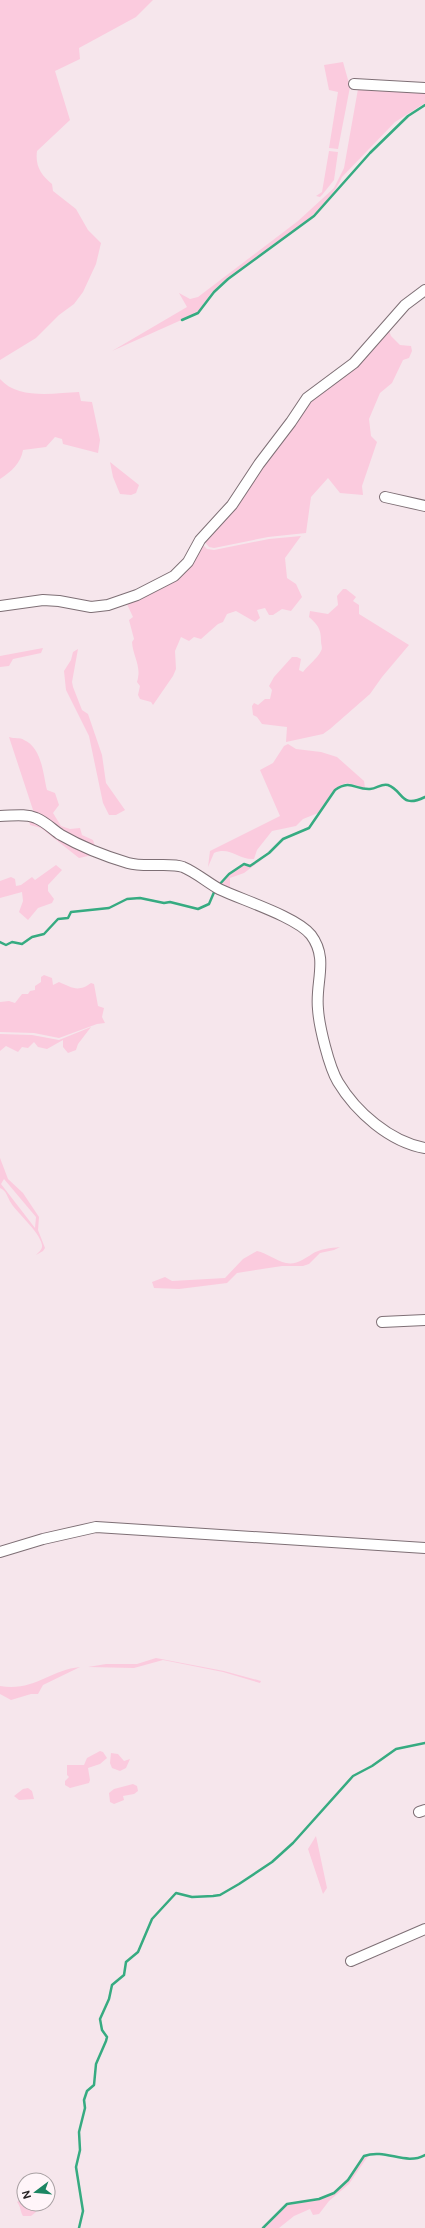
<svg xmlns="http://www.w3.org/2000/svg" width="425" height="2228" font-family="'DM Sans',sans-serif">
	<rect width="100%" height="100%" fill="#f6e6ec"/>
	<path fill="#fbcbde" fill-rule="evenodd" d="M0,0H153L136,17L79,48L80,59L55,71L70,120L37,151C35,166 41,175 52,184L53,191L76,209L88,230L101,243L96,264L83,292L74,304L59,315L36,338L0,360Z
		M343,62L350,87L338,149L329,148L338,92L329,90L324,65Z
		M358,89L425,91V103L395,122L342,177C326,215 268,249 235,274L227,278L212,292L197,313L112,351L187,307L179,293L190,299L198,297L298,221L334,188L344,168Z
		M329,151L338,152L334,180L322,195L320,197L316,196L322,192Z
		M388,328L391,336L400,345L411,346L412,351L409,358L403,360L392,383L380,393L369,419L371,436L377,442L362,486L363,495L340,493L328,478L311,497L306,533L268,537L214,548L209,547L203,540L303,408Z
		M0,379C18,400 55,393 79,392L81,401L92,402L100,440L98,453L63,444L62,439L55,437L46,447L23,450C21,463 11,472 0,479Z
		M110,462L139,485L136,493L131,495L120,494L113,477Z
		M301,536L285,558L287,578L296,584L302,597L291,611L282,609L273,615H269L265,608L257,610L260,618L255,622L236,611L227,614L223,622L218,624L201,639L194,637L189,641L181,637L175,651L176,669L173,676L153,705L151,702L140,699L138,695L140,686L137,682C142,666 133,657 132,642L134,639L129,620L133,617L126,602L163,585L201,543L207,549L214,550L269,539Z
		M343,589H346L356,597L353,601L359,605V614L409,645L382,677L370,694L330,729L323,734L286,742L287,727L262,724L257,717L253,715L252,706L254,703L258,705L265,699H270L272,690L269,686L274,677L292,657H297L301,659L299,670L303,672C308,665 317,659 321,651C323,648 321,645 321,641C321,629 318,625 309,617L310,611L328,614L338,605L337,596Z
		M43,648L41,653L13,659L9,666L0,667V656Z
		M78,649L72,682L73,687L82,710L88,714L102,755L106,783L125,810L116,815H109L103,803L89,736L66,690L64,671L71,660L73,652Z
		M9,737C14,739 20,737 24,740C42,748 43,774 47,790L55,793L59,805L53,813L61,826L70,829L80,828L82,835L93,840L96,849L35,816Z
		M288,744L296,749L321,752L337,757L364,781L365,788L347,783L341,785L335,789L318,813L303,819L296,826L272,831L257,850L254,859C238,860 230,846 214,853L208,867L210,851L280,816L260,770L273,763L284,746Z
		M29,819L97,854L79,858L41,828L30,825Z
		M264,858L244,873L230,878V891L218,886L229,874L244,864L250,866Z
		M56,865L62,870L48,885V891L54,899L52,903L38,908L28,920L19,912L23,901L22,892L0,898V881L11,877L15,879L16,886L21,885L32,877L35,880Z
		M44,975L52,978L53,985L59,982C71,987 78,993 91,983L94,984L98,1006L104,1008L102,1017L105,1023L97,1024L59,1038L34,1033L0,1032V1002L9,1001L15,1003L22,994H28L30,991L35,990V986L41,982V977Z
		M91,1027L78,1044L76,1050L68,1053L63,1047V1040L47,1049L38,1047L34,1042L28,1048L22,1047L18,1052L6,1046L0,1051V1034L32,1035L59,1040Z
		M0,1158L8,1179L23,1193L39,1217L38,1230L45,1248L43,1251L36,1255C38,1253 43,1249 42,1245C39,1231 18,1214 11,1203C7,1197 7,1191 0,1188ZM4,1179L36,1217L35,1228L1,1184Z
		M340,1247L334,1250L320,1253L309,1264L303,1266H282L237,1273L227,1283L179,1289L154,1288L152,1282L165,1277L172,1281L225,1278L243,1259L257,1251C267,1253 276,1261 286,1263C297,1265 304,1259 312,1254C319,1249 331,1248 340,1247Z
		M156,1658L224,1671L261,1681L260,1683L223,1672L163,1660L134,1668L88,1667L106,1664H137Z
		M80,1667L43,1685L38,1694H31L11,1700L0,1694V1686C33,1692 50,1670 80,1667Z
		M100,1751L103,1752L107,1758L100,1764L88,1768L90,1780L89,1783L70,1788L65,1785V1781L69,1777L67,1775V1765H84L87,1758Z
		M111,1753L118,1754L124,1761L130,1759L126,1768L120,1771L112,1768L110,1763Z
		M133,1784L137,1786L138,1791L134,1794L123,1796L124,1800L114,1804L110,1802L109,1793L114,1789Z
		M28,1788L32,1791L34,1799L19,1800L14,1796L23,1789Z
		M316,1836L327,1888L323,1894L308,1849Z
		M368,2156L349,2184L329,2201L319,2214L313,2215L310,2209L294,2216L279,2228H265L288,2205L319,2200L334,2194L349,2180L365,2157Z
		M24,2198V2204H30L36,2212L31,2216H23C20,2211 21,2207 17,2202Z"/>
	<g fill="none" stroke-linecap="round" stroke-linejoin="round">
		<path stroke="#36ab81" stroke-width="2.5" d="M182,320L198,313L214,292L228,279L314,216L370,153L408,116L425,105
			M219,885L229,874L244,864L250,866L269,853L283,839L309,828L335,790C351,779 355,790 370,789C377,789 381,783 388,785C404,791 400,809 425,797
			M0,942L6,945L12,942L22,944L32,937L44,934L58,919L68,918L71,912L109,908L127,899L140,898L164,903L170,902L198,909L209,904L215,890
			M79,2228L83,2211L76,2167L80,2150L79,2132L85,2108L84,2100L87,2091L94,2085L96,2064L106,2041L107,2037L102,2030L100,2019L109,1999L112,1985L124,1975L126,1962L138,1952L152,1919L176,1893L192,1897L213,1896L220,1895L239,1884L272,1862L293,1843L353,1776L372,1766L396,1749L425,1743
			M263,2228L287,2204L319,2199L334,2193L348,2180L364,2156C386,2148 405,2166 425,2155"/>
		<g stroke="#7e6f75" stroke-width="12">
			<path id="street" d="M354,84L425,88
				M385,497L425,506
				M0,606L43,600L59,601L91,607L108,605L137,595L174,576L188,562L200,540L232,505L259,464L291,422L307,398L354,363L405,305L425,290
				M0,816C12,816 25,813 36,818C46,822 53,830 61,835C80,846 108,857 128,863C146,868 170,862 183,867C195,872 207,882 219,889C242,900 297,917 311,935C329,959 315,982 318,1009C319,1026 329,1067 338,1082C356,1112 390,1142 425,1148
				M382,1322L425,1320
				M0,1552L43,1539L96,1527L425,1548
				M419,1812L425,1810
				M351,1961L425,1929"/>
		</g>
		<use href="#street" stroke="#fff" stroke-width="10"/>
	</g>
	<g transform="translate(36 2192) rotate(254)"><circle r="19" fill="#fff5f9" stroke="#a8a0a3"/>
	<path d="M0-3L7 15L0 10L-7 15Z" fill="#1b8562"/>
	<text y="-6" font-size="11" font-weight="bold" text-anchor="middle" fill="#252022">N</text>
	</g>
</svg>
